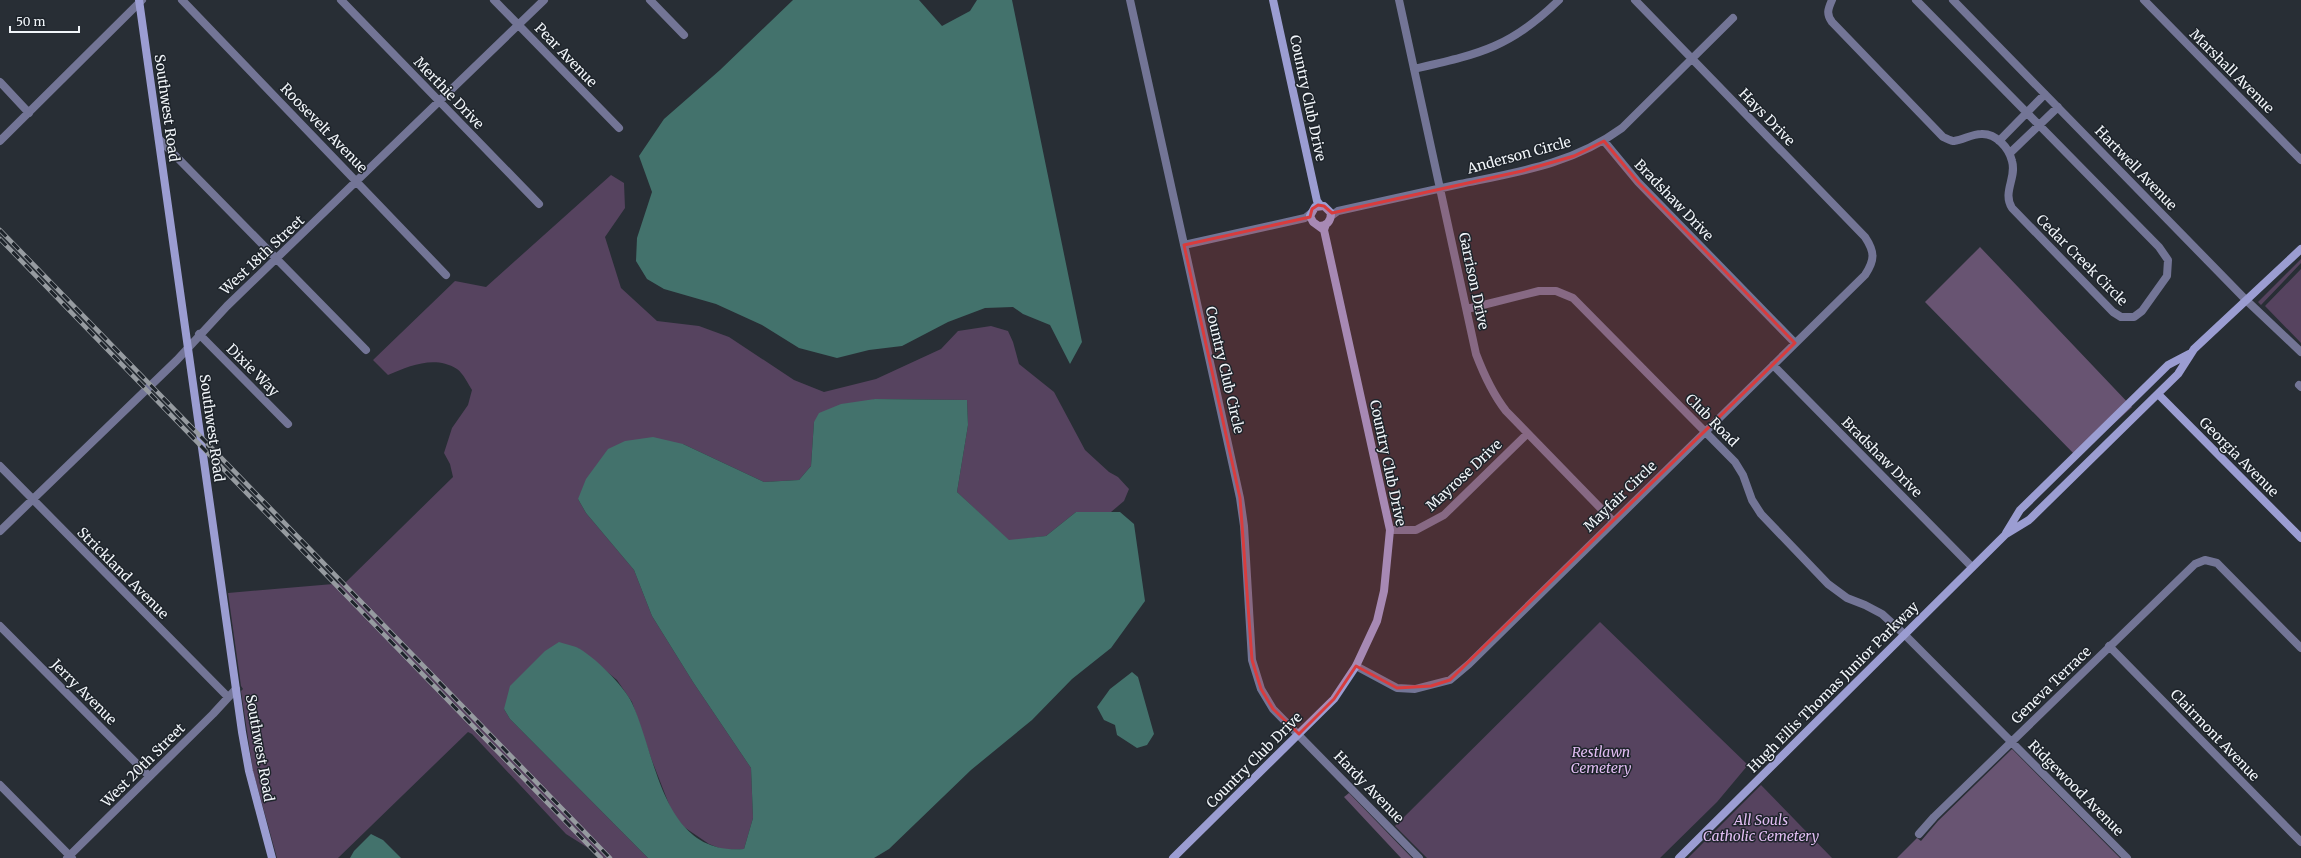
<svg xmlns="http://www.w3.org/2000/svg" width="2301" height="858" font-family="Merriweather,serif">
	<rect width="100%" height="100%" fill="#282e35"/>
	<path fill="#56435f" d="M611,175L624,183L625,208L605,237L621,288L657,321L699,326L729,337L794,380L824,392L876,379L941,349L958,331L991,326L1008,331L1013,342L1019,364L1054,392L1085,450L1109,472L1118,477L1129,489L1124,501L1111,512H1076L1046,536L1009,541L957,492L968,425L967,400L875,399L814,422L811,466L799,480L764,482L683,444L578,499L586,513L634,570L652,616L693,682L751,768L753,818L744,849L724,850L709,844L684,827L672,812L651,758L632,702L617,680L578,648L504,709L510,719L648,858H604L566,834L472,734L468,732L338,858H277L253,771L241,691L243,689L241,686L228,593L345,583L453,477L450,464L444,453L452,428L468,405L472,390C468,384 463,373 457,369C434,355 410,366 388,375L373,360L455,281L486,287Z
		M2301,259V263L2261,305L2258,302Z
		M2301,269V343L2265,306Z
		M1600,622L1748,765L1717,802L1660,858H1427L1395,826Z
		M1761,785L1832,858H1688Z"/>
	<path fill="#685472" d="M1980,247L2132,407L2077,457L1925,302Z
		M2012,749L2120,858H1897L1917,838L1921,841L1938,821Z
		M1349,793L1412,858H1401L1344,797Z"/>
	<path fill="#43726c" d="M793,0H919L942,26L970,11L977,0H1012L1082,342L1070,364L1050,325L1023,314L1013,307L985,308L948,322L902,346L869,350L837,358L799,348L762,325L716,304L664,289L647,279L636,261L637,238L652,192L639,156L664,119L720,70Z
		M875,399L967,400L968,425L957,492L1009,540L1046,536L1076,512H1120L1134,524L1145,601L1111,648L1072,679L1032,720L971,770L889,849L874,858H648L510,719L504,709L510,686L545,651L559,642C564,644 571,645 576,647C592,654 625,687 632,703C657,757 662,856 744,849L753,818L751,768L693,682L652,616L634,570L586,513L578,499L586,479L608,449L625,441L653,437L683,444L764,482L799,480L811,466L814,422L819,413L841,404Z
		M1132,672L1138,677L1154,734L1147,745L1137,748L1117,735L1115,725L1104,720L1097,707L1110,689Z
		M371,834L383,840L401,858H350L354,851Z"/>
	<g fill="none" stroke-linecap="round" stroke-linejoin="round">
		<path stroke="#737596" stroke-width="8" d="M182,0L446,275
			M341,0L539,204
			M494,0L619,128
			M650,0L684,35
			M1130,0L1240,498L1244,526L1252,660L1261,689L1273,709L1419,858
			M1399,0L1476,354C1484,375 1492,393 1506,411L1613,521
			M1832,0C1828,9 1826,14 1832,22L1943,137C1946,138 1951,141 1954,141C1963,140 1972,134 1981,134C1996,133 2009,148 2012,161C2017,178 2002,192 2012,208L2113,312L2121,317H2134L2142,311L2167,276L2168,260L2159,247L1916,0
			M1953,0L2246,300L2301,352
			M2144,0L2301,160
			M1414,69C1479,54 1510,48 1559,0
			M0,82L29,113
			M159,139L366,350
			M0,141L142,0
			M1604,141L1638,182L1795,343
			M1999,141L2045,94
			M2010,153L2058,107
			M1331,216L1338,211C1379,202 1419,193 1460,184C1518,172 1573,164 1622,128L1733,18
			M1184,245L1305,218L1310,214
			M1467,309L1539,291H1556L1573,298L1735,462L1743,475L1752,500L1761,514L1828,584L1847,598L1865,605L1882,614L1904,634L2127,858
			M199,334L288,424
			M1773,365L1972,567
			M2299,385L2301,387
			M0,466L228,697
			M1390,530H1416L1444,515L1527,434
			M0,531L177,360L227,306L544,0
			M0,626L149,776
			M2109,646L2301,842
			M1356,666L1397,688L1415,689L1450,680L1469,664L1865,275C1875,260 1875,252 1865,237L1635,0
			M0,785L72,858
			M1919,834L1934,817L2195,564L2205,560L2217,563L2301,648
			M67,858L213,714L236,689"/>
		<path stroke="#9b9dd2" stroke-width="8" d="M139,0L242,732L249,771L272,858
			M1273,0L1317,201L1320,205
			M1319,226C1327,226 1331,221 1331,213L1324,206L1315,207L1310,216L1313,222L1324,230
			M2158,394L2301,538
			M2006,533L2020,510L2168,365L2189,354
			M1173,858L1334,699L1356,666L1377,621L1384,591L1390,530L1324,230L1326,224
			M1679,858L2006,534L2029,520L2178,374L2194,349L2301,249"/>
		<g stroke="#969ba0" stroke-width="4.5">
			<path id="rail" d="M0,230L610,858
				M0,239L601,858"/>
		</g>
		<use href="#rail" stroke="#1e242b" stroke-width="3" stroke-dasharray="9" stroke-linecap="butt"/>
	</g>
	<path fill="#d93c3d" fill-opacity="0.2" stroke="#d93c3d" stroke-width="3" stroke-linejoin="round" d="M1604,141L1638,182L1795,343L1450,680L1431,686L1397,688L1356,666L1334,699L1299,734L1273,709L1261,689L1252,660L1240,498L1184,245L1310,217L1312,209L1318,205L1324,206L1332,213L1522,171L1574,156Z"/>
	<g text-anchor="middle" stroke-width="3" stroke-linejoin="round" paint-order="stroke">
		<g font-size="14" fill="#f1f5f9" stroke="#1e242b">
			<text transform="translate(566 55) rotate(46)" y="5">Pear Avenue</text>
			<text transform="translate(2232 71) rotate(45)" y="5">Marshall Avenue</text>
			<text transform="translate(449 93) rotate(46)" y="5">Merthie Drive</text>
			<text transform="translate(1308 98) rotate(78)" y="5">Country Club Drive</text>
			<text transform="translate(167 108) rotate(82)" y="5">Southwest Road</text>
			<text transform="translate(1767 117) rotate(46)" y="5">Hays Drive</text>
			<text transform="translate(324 128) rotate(46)" y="5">Roosevelt Avenue</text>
			<text transform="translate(1519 155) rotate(-15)" y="5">Anderson Circle</text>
			<text transform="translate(2136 168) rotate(46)" y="5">Hartwell Avenue</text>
			<text transform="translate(1674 200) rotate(46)" y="5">Bradshaw Drive</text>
			<text transform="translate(262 255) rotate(-43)" y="5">West 18th Street</text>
			<text transform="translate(2082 260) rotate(45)" y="5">Cedar Creek Circle</text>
			<text transform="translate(1474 281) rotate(78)" y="5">Garrison Drive</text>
			<text transform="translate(253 370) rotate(45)" y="5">Dixie Way</text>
			<text transform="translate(1225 370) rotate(77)" y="5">Country Club Circle</text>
			<text transform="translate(1712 420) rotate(45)" y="5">Club Road</text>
			<text transform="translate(212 428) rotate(82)" y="5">Southwest Road</text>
			<text transform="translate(1882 457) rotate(45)" y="5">Bradshaw Drive</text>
			<text transform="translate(2239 457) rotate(45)" y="5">Georgia Avenue</text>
			<text transform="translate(1388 463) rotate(78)" y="5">Country Club Drive</text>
			<text transform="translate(1464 475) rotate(-43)" y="5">Mayrose Drive</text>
			<text transform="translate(1620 496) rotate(-44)" y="5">Mayfair Circle</text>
			<text transform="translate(123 573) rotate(45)" y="5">Strickland Avenue</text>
			<text transform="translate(2051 685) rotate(-44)" y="5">Geneva Terrace</text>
			<text transform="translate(1833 687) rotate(-45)" y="5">Hugh Ellis Thomas Junior Parkway</text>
			<text transform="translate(84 692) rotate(45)" y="5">Jerry Avenue</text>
			<text transform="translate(2215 735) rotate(46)" y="5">Clairmont Avenue</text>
			<text transform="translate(260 748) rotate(80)" y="5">Southwest Road</text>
			<text transform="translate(1254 760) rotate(-45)" y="5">Country Club Drive</text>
			<text transform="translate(143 765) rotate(-45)" y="5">West 20th Street</text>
			<text transform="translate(1369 787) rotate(46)" y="5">Hardy Avenue</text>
			<text transform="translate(2076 788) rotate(45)" y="5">Ridgewood Avenue</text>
		</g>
		<g font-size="14" font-style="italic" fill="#e1bdf2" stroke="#1e242b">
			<text x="1601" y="757">Restlawn<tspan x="1601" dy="16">Cemetery</tspan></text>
			<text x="1761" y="825">All Souls<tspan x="1761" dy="16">Catholic Cemetery</tspan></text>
		</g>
	</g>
	<path d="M10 26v6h69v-6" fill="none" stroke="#f1f5f9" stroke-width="2"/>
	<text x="16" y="26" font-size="12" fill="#f1f5f9" stroke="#1e242b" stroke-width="3" paint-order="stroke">50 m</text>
</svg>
